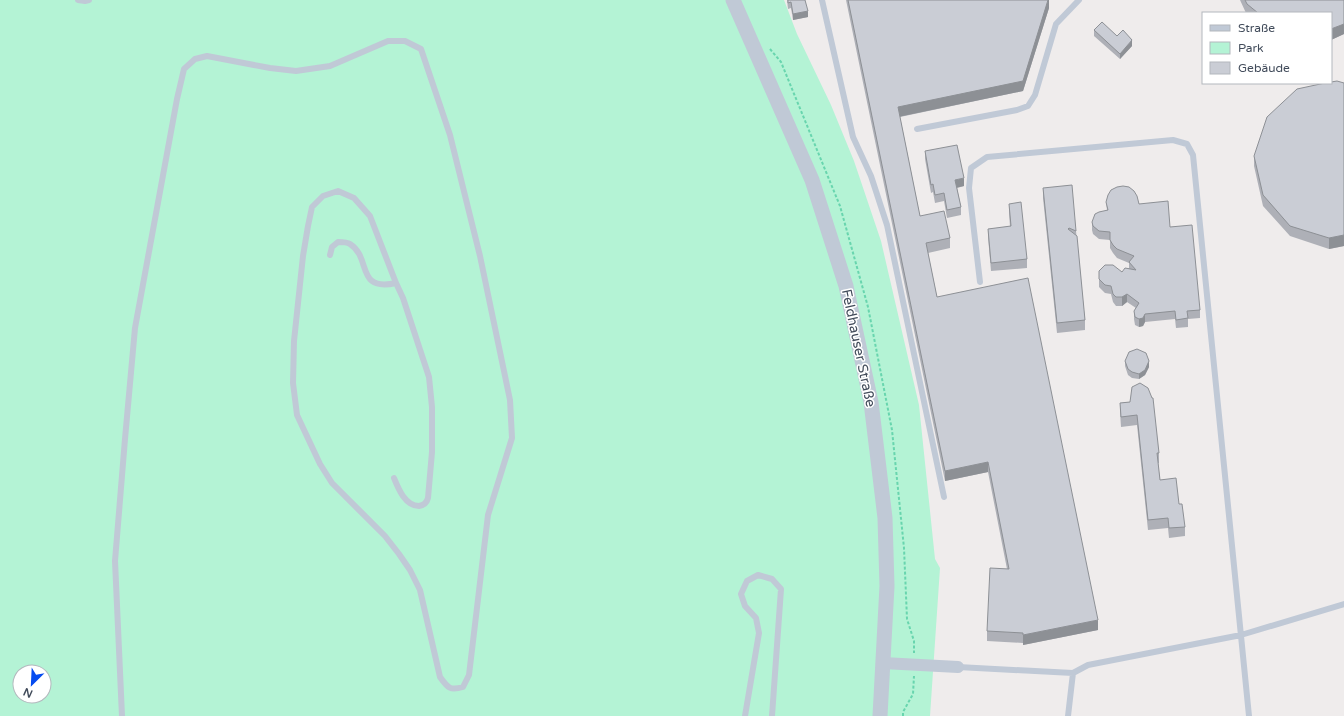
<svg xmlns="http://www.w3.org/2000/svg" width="1344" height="716" font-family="'Varela Round',sans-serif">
	<rect width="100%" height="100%" fill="#efecec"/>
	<path fill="#b4f3d5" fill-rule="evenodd" d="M0,0H784L797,34L831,105L854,161L881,241L919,405L935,559L940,568L930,716H0ZM20,672H44V696H20Z"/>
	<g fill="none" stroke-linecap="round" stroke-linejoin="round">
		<path stroke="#68d5ae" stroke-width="2" stroke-dasharray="3 2" stroke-linecap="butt" d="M770,49L781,62L840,206L868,307L892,430L904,548L907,619L914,641V653
			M903,716V712L913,694L914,676"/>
		<path stroke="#c0c9d6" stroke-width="6" d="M78,0L85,1L89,0
			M822,0L853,137L871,176L887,225L944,497
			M917,129L1017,110L1028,106L1035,95L1056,24L1079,0
			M330,255L332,247L338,242C342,242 347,242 350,244C372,258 355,292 396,283L403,298L429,377L432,407V452L428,498C427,502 425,505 419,506C405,506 398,488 394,478
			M980,282L969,188L971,168L987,157L1173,140L1187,144L1193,155L1249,716
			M958,667L1073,673L1088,665L1241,635L1344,604
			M122,716L115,561L125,439L135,328L177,99L184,69L195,59L207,56L270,68L296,71L330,66L388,41H405L421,49L450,135L480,256L510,400L512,438L488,515L469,675L463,687C450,691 448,688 440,677L420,590L410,570L399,554L385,536L332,483L320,464L297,415L293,383L294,341L303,256L308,226L312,207L323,196L338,191L354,198L370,216L396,283
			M745,716L759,633L756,618L745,606L741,594L747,581L758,575L772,579L781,589L772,716
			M1068,716L1073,673"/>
		<path stroke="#c0c9d6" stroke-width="12" d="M883,663L958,667"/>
		<path stroke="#c0c9d6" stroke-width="15" d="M733,0L812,180L846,286L871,402L885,518L887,586L880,716"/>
	</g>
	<path fill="#aeb0b7" d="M787,0H805L808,17L793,20L791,8L788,9Z
		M846,0H1049V8L1023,91L900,117L920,216L950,238V248L928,253L937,297L1098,630L1023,645V643L987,641V631L1007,569L988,472L945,481Z
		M1240,0H1344V34L1331,40V13H1246Z
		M1094,30L1117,36L1132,46L1120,59L1094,36Z
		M1344,83V246L1329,249L1290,236L1263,206L1254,166V156Z
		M925,151L964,186L957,188L961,207V215L947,218L944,201L935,203L933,192L931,193L925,159Z
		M1043,188L1076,231L1085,320V330L1057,333L1043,198Z
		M1106,202L1139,204L1170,227L1200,310V318L1188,319V327L1176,328L1175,319L1145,322L1143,326L1139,327L1135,325L1134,319V311L1136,308L1127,302L1122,306H1116L1113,302L1111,294L1105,293L1099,287V271L1122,272L1129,268V263L1117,258L1113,253L1110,248V240L1099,239L1093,234L1092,230V222L1107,210Z
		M1009,204L1027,259V268L991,271L988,237V229L1010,227L1009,212Z
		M1125,361L1149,367L1145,375L1139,379L1132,378L1128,375L1125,366Z
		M1130,402L1159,453V463H1158L1160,480L1185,527V536L1169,538L1168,528L1148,530L1137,425L1121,427L1120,412V403Z"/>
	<path fill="#8d9095" d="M1048,0H1049V8L1023,91L898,117V107Z
		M808,11V17L793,20V14Z
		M1344,24V34L1331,40V29Z
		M1132,40V46L1120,59V54Z
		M964,178V186L955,188V180Z
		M1344,235V246L1329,249V238Z
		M1127,294V302L1122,306V297Z
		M1145,314V322L1143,326L1139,327V319Z
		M1149,361V367L1145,375L1139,379V374Z
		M988,462V472L945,481V471Z
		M1098,620V630L1023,645V635Z"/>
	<path fill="#cacdd5" stroke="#8d9095" d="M788,0H805L808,11L793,14L791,2L788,3Z
		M848,0H1048L1023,81L898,107L920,216L944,211L950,238L926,243L937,297L1028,278L1098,620L1023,635V633L987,631L990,568L1009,569L988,462L945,471Z
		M1245,0H1344V24L1331,29V13H1258L1247,4Z
		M1102,22L1117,36L1123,30L1132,40L1120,54L1094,30Z
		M1337,81L1344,83V235L1329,238L1290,226L1263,195L1254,156L1267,117L1297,89L1325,83H1331V82Z
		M957,145L964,178L955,180L961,207L947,210L944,193L935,195L933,184L931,185L925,151Z
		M1072,185L1076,231L1069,228L1068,229L1077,236L1085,320L1057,323L1043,188Z
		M1123,186L1129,187L1134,191L1137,196L1139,204L1168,201L1170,227L1192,225L1200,310L1187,311L1188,318L1176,320L1175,311L1145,314L1143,318L1139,319L1135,317L1134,311L1139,303L1127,294L1122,297H1116L1113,294L1111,286L1105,285L1099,279V271L1105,265H1113L1122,272L1125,268L1136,270L1129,262L1134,256L1117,249L1113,245L1110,240V232L1099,231L1093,226L1092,222L1095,214L1099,212L1108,210L1106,202L1108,195L1111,190L1117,187Z
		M1021,202L1027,259L991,263L988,229L1011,226L1009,204Z
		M1137,349L1146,353L1149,361L1145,370L1139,374L1132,372L1128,369L1125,361L1129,352Z
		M1140,383L1148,388L1152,398H1153L1159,453H1157L1160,480L1176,478L1179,504H1182L1185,527L1169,528L1168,518L1148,520L1137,415L1121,417L1120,403L1130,402L1132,387Z"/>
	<g text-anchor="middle" stroke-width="3" stroke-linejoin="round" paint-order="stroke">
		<g font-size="14" fill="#424c5b" stroke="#fff">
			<text transform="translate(859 348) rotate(78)" y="5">Feldhauser Straße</text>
		</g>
	</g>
	<rect x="1202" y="12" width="130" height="72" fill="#ffffff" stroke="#b3b7bd"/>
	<rect x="1210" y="25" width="20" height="6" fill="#c0c9d6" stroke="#b3b7bd"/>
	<text x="1238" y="32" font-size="12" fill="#424c5b">Straße</text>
	<rect x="1210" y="42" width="20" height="12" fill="#b4f3d5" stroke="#b3b7bd"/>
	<text x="1238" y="52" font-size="12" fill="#424c5b">Park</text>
	<rect x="1210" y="62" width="20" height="12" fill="#cacdd5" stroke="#b3b7bd"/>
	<text x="1238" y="72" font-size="12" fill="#424c5b">Gebäude</text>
	<g transform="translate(32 684) rotate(204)"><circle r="19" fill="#ffffff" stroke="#b3b7bd"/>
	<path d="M0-3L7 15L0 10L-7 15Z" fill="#054bf0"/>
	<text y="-6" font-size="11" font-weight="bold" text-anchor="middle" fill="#424c5b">N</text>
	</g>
</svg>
